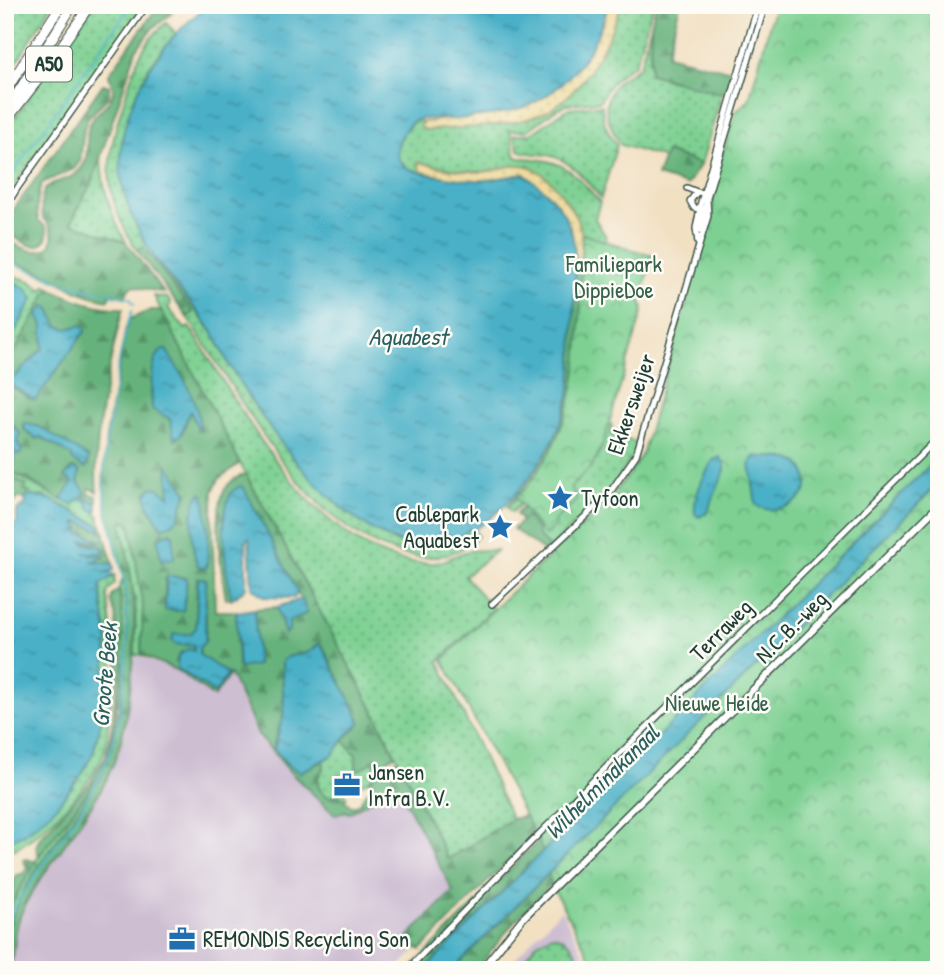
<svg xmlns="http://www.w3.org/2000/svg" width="944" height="975" font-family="'Patrick Hand',sans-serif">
	<defs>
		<pattern id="grass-dots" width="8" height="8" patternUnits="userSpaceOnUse" patternTransform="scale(1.75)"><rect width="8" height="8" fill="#7dd092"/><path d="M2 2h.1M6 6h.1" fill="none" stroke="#66aa78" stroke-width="1.8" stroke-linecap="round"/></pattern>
		<pattern id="forest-firs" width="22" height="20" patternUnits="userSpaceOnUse" patternTransform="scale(1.75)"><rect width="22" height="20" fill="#66b27c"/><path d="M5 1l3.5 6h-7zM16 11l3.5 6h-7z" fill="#539266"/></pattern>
		<pattern id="sand-dots" width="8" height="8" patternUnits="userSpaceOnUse" patternTransform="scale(1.75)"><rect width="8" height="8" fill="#eeda9e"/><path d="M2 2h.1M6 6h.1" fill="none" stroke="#ccbc89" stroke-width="1.8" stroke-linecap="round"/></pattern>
		<pattern id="park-crowns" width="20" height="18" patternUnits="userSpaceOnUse" patternTransform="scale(1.75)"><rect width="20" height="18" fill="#7dd092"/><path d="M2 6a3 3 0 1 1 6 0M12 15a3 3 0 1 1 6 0" fill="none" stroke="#66aa78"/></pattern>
		<pattern id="water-ripples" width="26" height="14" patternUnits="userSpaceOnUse" patternTransform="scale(1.75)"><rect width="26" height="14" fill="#48b0c7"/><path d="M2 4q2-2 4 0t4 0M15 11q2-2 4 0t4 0" fill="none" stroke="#3b90a2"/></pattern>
	</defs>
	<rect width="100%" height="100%" fill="#fdfcf7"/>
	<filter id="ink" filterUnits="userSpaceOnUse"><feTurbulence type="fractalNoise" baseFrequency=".0143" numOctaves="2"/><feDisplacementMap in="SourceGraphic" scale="14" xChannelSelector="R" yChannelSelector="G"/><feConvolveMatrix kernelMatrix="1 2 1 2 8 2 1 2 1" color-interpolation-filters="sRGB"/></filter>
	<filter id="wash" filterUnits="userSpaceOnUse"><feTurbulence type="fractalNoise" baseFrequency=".00686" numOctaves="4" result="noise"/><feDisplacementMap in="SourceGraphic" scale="28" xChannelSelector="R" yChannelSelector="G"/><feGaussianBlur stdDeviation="1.57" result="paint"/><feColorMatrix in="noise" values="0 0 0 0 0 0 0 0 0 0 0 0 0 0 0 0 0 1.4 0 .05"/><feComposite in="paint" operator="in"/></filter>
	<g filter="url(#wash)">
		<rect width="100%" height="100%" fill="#f2e0c3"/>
		<path fill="#cdbed2" d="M135,655L176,670L214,696L230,673L259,736L349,813L396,784L460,905L396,970H5V962L15,955L12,909L66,836L124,735Z
			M561,910L592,970H504Z"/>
		<path fill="url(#grass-dots)" stroke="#4e8663" stroke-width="2" d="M5,5H52L5,81Z
			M93,5H144L5,199V131Z
			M621,5H653L635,64C619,74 609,83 600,101L567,104L555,110L527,131L510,130L515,155L518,158C565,159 571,170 600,202L595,219L606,237L596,273L561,466L512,512L507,507L532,480L554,446L567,413L586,293L581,263L516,166C484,178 450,169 418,162L421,172C416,170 409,170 405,166C387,153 405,123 420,119L421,128L428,130L503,123L529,117L580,84L599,55Z
			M166,23L176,33L148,68L121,177L134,220L146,244L155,259L212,332L230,366L280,441L295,461L343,508L361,523L397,543L462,537L469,528L474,529L478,536C464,551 441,559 420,557C309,545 244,397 187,317L193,312L143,247L137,250C99,193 106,158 125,97C135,65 140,45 166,23Z
			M651,25L650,74L722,94L701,164L666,152L664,158L621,145C607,122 597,101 621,79C627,74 634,71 640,66Z
			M602,105C602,122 607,131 617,145L601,198C586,181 572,160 548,155C538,153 528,155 519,150L514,135L531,134L569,108Z
			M101,158C102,189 111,215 126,242L71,224C81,201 93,181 101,158Z
			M5,273L30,281L43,290L46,285L50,288L5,369V350L33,299L20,285L5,279Z
			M154,296L167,298L171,303L168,308L185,329L189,327L197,338C243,414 319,555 419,563C444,565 444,559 465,552C474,549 487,551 497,550L465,576L493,609L439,661L512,819L448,859L376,715L205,399Z
			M584,417L612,425L610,434L639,443L637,450L609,491L550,548L537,536L528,518Z
			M5,470C29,480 49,495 73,505L79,498L88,502L90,509L97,512L104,532L96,523L50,499L42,496L27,497L24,489L26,485L5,476Z
			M125,520L129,522L131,529L143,606L141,655H135L136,607L122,527V522Z
			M114,576L115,583L108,591L107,596C115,639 114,677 109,720C107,730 107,742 104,752C91,786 45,832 14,850L13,845L5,847V844L30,830L56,807L82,774L93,753L101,721L108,640L100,585L104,581Z
			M123,578C130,633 129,728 101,777C70,833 18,876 5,942C5,935 4,927 5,920C13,883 57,833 80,802C87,793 96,782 101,771C125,719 126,647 120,591L118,590Z
			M343,740L356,755V769L374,760L376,771L370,780L344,791L347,798L342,800L339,795C327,801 318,792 317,780L324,767L323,761L335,752Z
			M551,935C571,936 576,953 584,969L515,970L536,944Z"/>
		<path fill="url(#forest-firs)" stroke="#427858" stroke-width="2" fill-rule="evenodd" d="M159,5H165L172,13L153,28L136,50L91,185L84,196L71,223L126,242L164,293L133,286L128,290L125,297L110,294L109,300C84,296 68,287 47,275C35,268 19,265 5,260V239C14,243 27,252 37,251C58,250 55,228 43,218C34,168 69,192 84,164C90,152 85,138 89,126C93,112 113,105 113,90C113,85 109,79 109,74Z
			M656,5H680L667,55L735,72L722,94L650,74L651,25Z
			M103,84L109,86V96L88,118L84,129L80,161L74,169L42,183C37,196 36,207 38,220L46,227C49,236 46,243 37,246L29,245L5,232V222Z
			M666,152L701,164L687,185L657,176Z
			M143,247L193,312L187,317L137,250Z
			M576,268L581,269L593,282L581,294L577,374L567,413L554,446L552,442L564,413L572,376Z
			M50,288C70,299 100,309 123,308C110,361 92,437 97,492L90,488L88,493L97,497V503L81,496L78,475L72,468L65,476L73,481L61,500L26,478L7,471L10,470L15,458L13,452L22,449L17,445L18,433L16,427L8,426L5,433V369ZM45,306L50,309L58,326L67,329L78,326L84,332L39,395L31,399L7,384V380L14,378L43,348V325L38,315ZM24,423L89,458L85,468L72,460V456C57,445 41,437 24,430Z
			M151,310H159L164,315L240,463L219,479L213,491L212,515L215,611H236L238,667L257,665L255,609L277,607L285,634L289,621L307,612L258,514L227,567L232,599H226C222,574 210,505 228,485C232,480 240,476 246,474L376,715L395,755L376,766L374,761L360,770L356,769V755L343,740L358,726L360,720L322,645L318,644L310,652L288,657L282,665L284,713L273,746L288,765L300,772L323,761L324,767L317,777C317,790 326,802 339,795L352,807L361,802L364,795L373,787L370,780L376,773L398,759L448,859L512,819L525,816L457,686L500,641L909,450L421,950L404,941L453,891L397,785L349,813L345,811L335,815L292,774L259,736L230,674L214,697L176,670L141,655L143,606L131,529L129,522L123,520L122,527C135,586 138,629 130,690C125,727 121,752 103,786C81,826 50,861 27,901C22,910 18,921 16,931C13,945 17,960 5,970L7,930L20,898L37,868L100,779L115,740L124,680L128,632L123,575L107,512L103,484L106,437L126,327L130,319ZM170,357L192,397L201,431H199L190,411L183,432L176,439L170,419L152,409L151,387L156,360ZM169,478L187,492C180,507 182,526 161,527L148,505L151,488L156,487L171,496ZM204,497L207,559V567L202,568L195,559L192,514ZM203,578L206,580V632L199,646L200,655L176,661L182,652L194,651L193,645L177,644L172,641L174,634H190L196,628L197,579ZM165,579L187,581L183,611L165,608Z
			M5,476L27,485L24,489L29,492L25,500L19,497L9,509L13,515L5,529V508L12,497Z
			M531,500L534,506L528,518L538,530V536L550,548L545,552L513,529L522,521L516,514Z
			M78,521L104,532L113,564L91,562L103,558L84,554V551L102,553V547L82,541L101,543V541L78,532Z
			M119,590L123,626V663L109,755L98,777L39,856L36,847L39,839L90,783L106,756L113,720L118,666L116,618L111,600L113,594Z
			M659,776L515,921L480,965L472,970H452L622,800Z
			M608,786L424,970H409L540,839Z
			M27,859L36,862L17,894L5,920V899L14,886L13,882L17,875L23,874L27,867L23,860Z"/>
		<path fill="url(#sand-dots)" stroke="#868c69" stroke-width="2" d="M608,5H621C608,43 588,84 554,107C523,128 465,127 428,130L421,128L420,125L423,122L497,113L525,106L603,24Z
			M418,162C439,167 460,172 482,172C495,171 508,165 520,165C546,165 575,209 581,230C584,242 580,256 581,269L576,268L571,230L524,174L488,180H461L421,172Z"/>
		<path fill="url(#park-crowns)" stroke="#4e8663" stroke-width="2" d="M775,5H939V970H597L553,888L540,844L443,660C476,626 509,594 543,562C579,528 619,496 643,452L710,217L713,206L710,192L736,112L749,100Z
			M582,234L653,256L641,299L643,310L602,447L592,466L571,487L577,500L554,521L556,525L545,535L516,498C591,416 578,336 582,234Z"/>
		<path fill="url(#water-ripples)" stroke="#34767e" stroke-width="2" d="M209,5H608C597,48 569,88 527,106C506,114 481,116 459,119C446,121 428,115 416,120C408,123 400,137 398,146C396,153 398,160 403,165C414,175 472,181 487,180C499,179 512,175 524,174C584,217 576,247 574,315C573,334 574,354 572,374C567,436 524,498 472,531L469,529C456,544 436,550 416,546C339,533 269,432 231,368C224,356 219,342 211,330C192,301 165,276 147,246C135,225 124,201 121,177C115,111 157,42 209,5Z
			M5,279L26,288L33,299L5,350Z
			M45,305L50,309L58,326L67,329L81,325L86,330L35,400L6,382L8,379L16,376L43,348V325L38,315Z
			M162,350H166C181,372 201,406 200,432L190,411L180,436L174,438L170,419L152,409C152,390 148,364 162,350Z
			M24,423L40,427L89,458L85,468L72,460V456L41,437L37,439L25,431Z
			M12,424L21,435L17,443L22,450L20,455L13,452L15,458L14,465L7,471L5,433L8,426Z
			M757,456C782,459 809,453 807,488C800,505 772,516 756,505L750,464L753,457Z
			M939,456V483L452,970H424Z
			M720,457L725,464V470L707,513L699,517L695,514C693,496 704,476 713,460Z
			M168,465L187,493C179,508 182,525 162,527L148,505L146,495L151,488L156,487L170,496Z
			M74,468L80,471L78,481L85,492L82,496L97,503V512L90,509L88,502L80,498L73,505L61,500L73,482L65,476Z
			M240,486L244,488L298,592L294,598L264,597L252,587L249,538L246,540V587L236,597H231C226,572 219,521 229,497C231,491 235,489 240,486Z
			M200,493L204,495C207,511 211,555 205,569L198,566C191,549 188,508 200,493Z
			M30,496L50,499L99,525L104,532L78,521L76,524L81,528L76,530L102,542L82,540L85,544L102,547L104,550L102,553H84L104,557L91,562L113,564L114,570L106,573L115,575L100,585L108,640L101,721L93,753L82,774L54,809L30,830L5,844V537L17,522V510L25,506L26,498Z
			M170,532L173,535L174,559L161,561L158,539Z
			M167,576L187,578L183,611L165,610Z
			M198,578L206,579L205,641C202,647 196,647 200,655L228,674L215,693L177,668L178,656L188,649L194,651V646L175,644L172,641L174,634H190L196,628Z
			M302,599L307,613L289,621V631L285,633L277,607Z
			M255,609L257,665L239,668L236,612Z
			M320,643L356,711L360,723L347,735L333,755L300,772L288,765L274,749L284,713L282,661L287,657L310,652Z"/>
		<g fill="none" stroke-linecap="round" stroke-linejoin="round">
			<path stroke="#48b0c7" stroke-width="2" d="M5,184L131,5
				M5,260L63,283L130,298L134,304
				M5,932C10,909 28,888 41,868C72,822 107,780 118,724C127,676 132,625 123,577C118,547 106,519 104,489C102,467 107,442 110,420C115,383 120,347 132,311"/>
		</g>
	</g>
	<g filter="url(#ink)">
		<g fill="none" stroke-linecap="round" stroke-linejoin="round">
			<g stroke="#3f5549" stroke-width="8">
				<path id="minor" d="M687,188L697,192
					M704,193L697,192L690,201L694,208L699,209L758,5
					M5,208L18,187L147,5
					M700,230L708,194L765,5
					M698,243L696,228L700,208
					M492,604L608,495L636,455L708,216L707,199
					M407,970L534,839L939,437"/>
			</g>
			<g stroke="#3f5549" stroke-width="9">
				<path id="tertiary" d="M481,970L522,919L553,888L939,505"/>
			</g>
			<g stroke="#3f5549" stroke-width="11">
				<path id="motorway" d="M5,92L61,5
					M5,113L73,5
					M5,122L37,81L90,5"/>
			</g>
			<use href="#minor" stroke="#fff" stroke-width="5"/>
			<use href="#tertiary" stroke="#fff" stroke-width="6"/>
			<use href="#motorway" stroke="#fff" stroke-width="9"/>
		</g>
	</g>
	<defs>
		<g id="sight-bare" transform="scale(2.1)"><path d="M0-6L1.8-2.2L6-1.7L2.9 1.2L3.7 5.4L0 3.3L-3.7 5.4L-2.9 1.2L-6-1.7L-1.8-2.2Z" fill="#1f6fb2" stroke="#fdfcf7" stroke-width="2.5" paint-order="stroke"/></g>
		<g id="office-bare" transform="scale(2.1)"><path d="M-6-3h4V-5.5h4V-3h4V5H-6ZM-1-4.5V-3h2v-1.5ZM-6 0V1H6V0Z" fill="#1f6fb2" stroke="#fdfcf7" stroke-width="2.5" paint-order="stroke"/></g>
	</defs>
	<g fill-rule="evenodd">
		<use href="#sight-bare" x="560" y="498"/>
		<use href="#sight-bare" x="500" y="527"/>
		<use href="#office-bare" x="347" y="785"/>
		<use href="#office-bare" x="182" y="939"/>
	</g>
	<g text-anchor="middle" stroke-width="5" stroke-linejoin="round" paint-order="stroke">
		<rect fill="#fdfcf7" stroke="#62766e" stroke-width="2" x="26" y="46.5" width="46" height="35" rx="5"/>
		<g font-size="21" font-weight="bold" fill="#1f3d34">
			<text x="49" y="71">A50</text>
		</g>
		<g font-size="23" fill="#36624c" stroke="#fdfcf7">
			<text x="614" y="272">Familiepark<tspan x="614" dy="26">DippieDoe</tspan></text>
			<text x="717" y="711">Nieuwe Heide</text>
		</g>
		<g font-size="23" fill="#1f3d34" stroke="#fdfcf7">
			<text transform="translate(631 404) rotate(-71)" y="8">Ekkersweijer</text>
			<text transform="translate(791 627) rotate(-45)" y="8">N.C.B.-weg</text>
			<text transform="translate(721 630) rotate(-45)" y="8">Terraweg</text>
		</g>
		<g font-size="23" fill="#1f3d34" stroke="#fdfcf7" text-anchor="start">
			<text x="581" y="506">Tyfoon</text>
			<text x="479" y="522" text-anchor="end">Cablepark<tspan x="479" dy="26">Aquabest</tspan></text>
			<text x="368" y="780">Jansen<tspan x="368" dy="26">Infra B.V.</tspan></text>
			<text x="203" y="947">REMONDIS Recycling Son</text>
		</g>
		<g font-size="24" font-style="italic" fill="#2b6060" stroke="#fdfcf7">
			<text x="408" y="345">Aquabest</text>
			<text transform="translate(105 675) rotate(-85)" y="8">Groote Beek</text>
			<text transform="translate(602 782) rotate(-45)" y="8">Wilhelminakanaal</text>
		</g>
	</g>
	<rect width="944" height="975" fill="none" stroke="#fdfcf7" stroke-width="28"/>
</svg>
